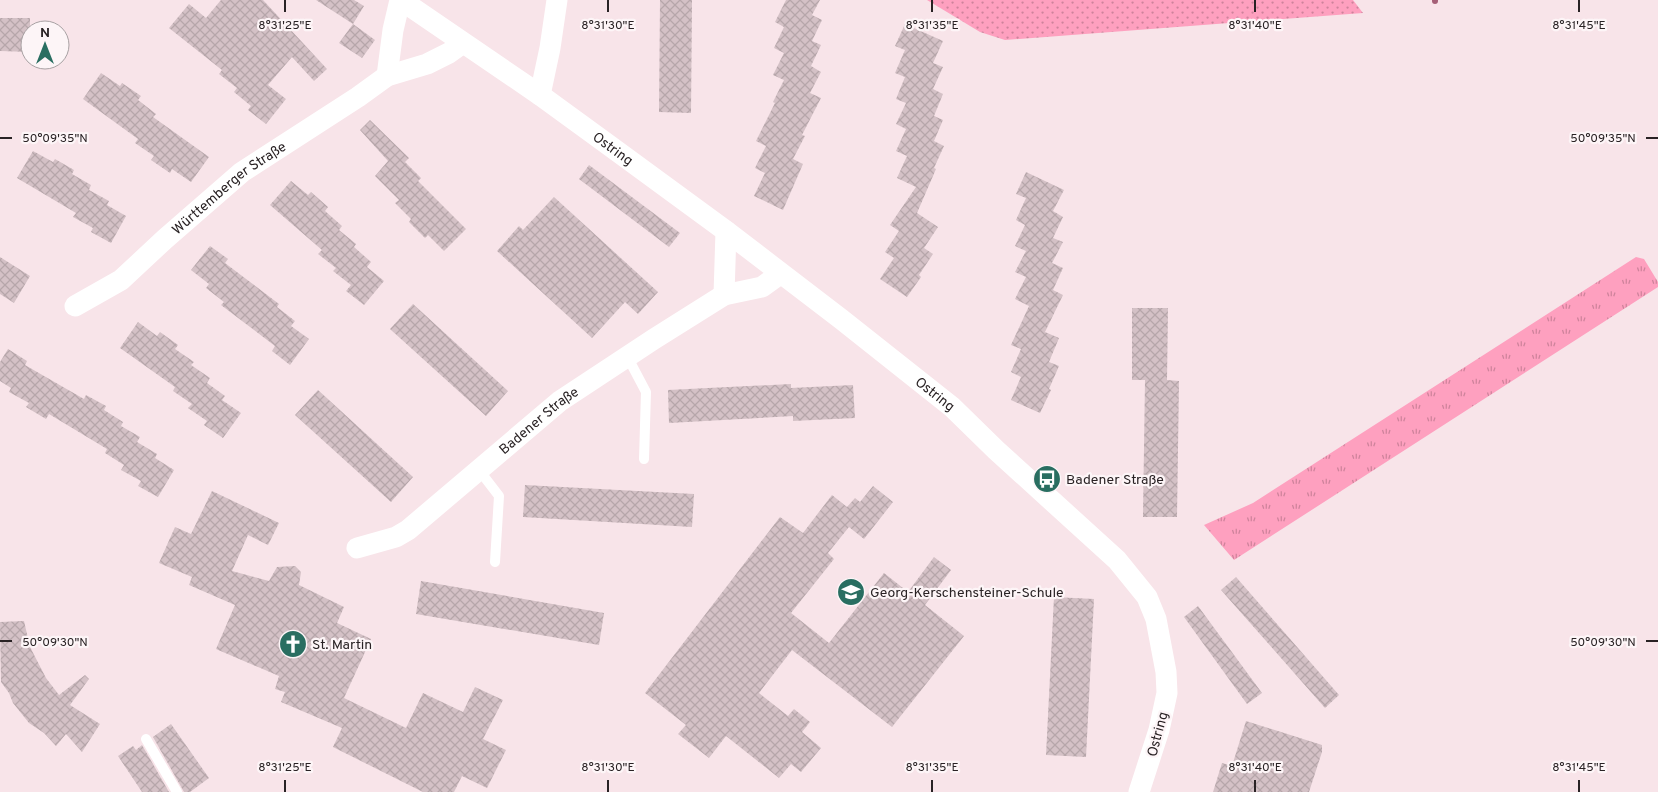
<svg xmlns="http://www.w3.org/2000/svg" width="1658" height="792" font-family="Overpass,sans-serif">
	<defs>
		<pattern id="grass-tufts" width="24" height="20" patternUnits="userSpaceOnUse" patternTransform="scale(1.25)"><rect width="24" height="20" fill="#fea0bf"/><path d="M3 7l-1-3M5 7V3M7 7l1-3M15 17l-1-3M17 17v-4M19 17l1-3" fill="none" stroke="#ce829b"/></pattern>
		<pattern id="park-dots" width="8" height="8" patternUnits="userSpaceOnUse" patternTransform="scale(1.25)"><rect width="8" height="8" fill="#fea0bf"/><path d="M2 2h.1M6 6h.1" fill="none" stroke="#ce829b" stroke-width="1.8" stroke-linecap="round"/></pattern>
		<pattern id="building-cross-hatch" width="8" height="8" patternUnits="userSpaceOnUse" patternTransform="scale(1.25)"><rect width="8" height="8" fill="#d4c1c6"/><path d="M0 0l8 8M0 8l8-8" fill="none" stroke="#b6a6aa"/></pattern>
	</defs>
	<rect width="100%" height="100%" fill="#f8e4e9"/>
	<path fill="url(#grass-tufts)" d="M1636,257L1644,259L1658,282V287L1234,560L1204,525L1253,503Z"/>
	<path fill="url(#park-dots)" d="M927,0H1353L1363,13L1005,40L980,32Z"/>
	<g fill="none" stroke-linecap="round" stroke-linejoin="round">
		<path stroke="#a55f77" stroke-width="6" d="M1435,1V0"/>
	</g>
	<path fill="url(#building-cross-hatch)" d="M221,0H263L327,69L314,81L292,57L268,85L286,99L266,124L248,110L251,106L234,92L237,88L219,74L222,70L169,28L189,4L206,18Z
		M316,0H354L364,6L353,24Z
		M660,0H692L691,113L659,112Z
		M786,0H820L812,15L822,20L812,41L821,45L811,66L821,72L810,93L821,98L802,135L805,136L793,159L803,164L783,210L754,196L765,173L755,168L766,146L756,141L775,103L773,102L784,80L773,75L784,53L774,48L784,27L775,22Z
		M0,18H30V52L0,51Z
		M353,24L375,40L362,58L339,43Z
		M905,24L943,41L933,63L943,67L933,89L943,94L934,116L943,120L934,141L944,146L934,168L936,169L917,213L938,227L924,248L933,254L919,275L921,277L907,297L880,279L894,258L885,252L899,231L890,225L916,187L897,178L907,156L896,151L906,129L896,124L906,103L896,99L905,77L895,73L905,50L895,46Z
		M101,73L120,86L122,83L141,96L138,100L156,114L153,117L209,157L191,182L172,169L170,173L151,160L154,156L135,143L138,139L83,99Z
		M370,120L409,158L405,162L421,178L418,181L466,229L444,251L428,235L425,238L409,222L411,219L395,203L399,200L375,176L388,161L360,130Z
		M33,151L53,162L55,159L74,170L72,174L91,185L89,190L109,201L107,205L126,216L111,243L91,232L93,228L73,217L76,213L17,178Z
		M589,165L680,233L669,247L579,179Z
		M1026,172L1064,190L1053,211L1063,217L1053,238L1063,242L1052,263L1063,268L1053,290L1063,295L1045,332L1059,338L1049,362L1059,366L1049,389L1051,390L1040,413L1011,400L1021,377L1011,372L1021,349L1011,345L1029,306L1015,299L1026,277L1015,272L1026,251L1015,246L1025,225L1016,220L1026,198L1016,194Z
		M291,181L308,195L311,192L328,207L325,211L342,226L339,230L356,244L354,247L371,262L367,267L384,281L364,305L346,291L351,285L333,271L336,268L318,254L322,250L270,205Z
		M554,197L658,292L638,314L625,302L592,338L497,251L519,226L523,230Z
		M210,246L228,259L225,263L279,304L277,307L295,321L291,326L309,339L290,365L272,351L275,346L221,305L224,302L206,288L209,284L191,270Z
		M0,257L30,276L14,303L0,294Z
		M413,304L508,391L486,416L390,329Z
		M1132,308H1168L1167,380L1179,381L1177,517H1143L1145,380H1132Z
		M138,322L157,336L160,332L178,345L175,349L194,362L191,365L210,378L207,383L225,396L222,400L241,413L223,438L204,425L207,421L188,408L192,404L173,391L175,387L120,348Z
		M8,349L27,361L25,365L44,376L84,399L86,395L106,406L104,410L123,422L121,426L140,437L137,442L157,454L155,458L174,470L158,497L138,486L141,481L121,470L124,465L105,453L107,449L49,414L46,419L26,407L29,403L9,392L11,388L0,381V362Z
		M791,384V388L853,385L855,418L793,421V416L669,423L668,390Z
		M318,390L413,477L391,502L295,415Z
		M525,485L694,494L692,527L523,517Z
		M873,486L893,502L864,539L849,527L828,553L834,559L791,613L829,643L884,573L908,592L934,557L951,570L925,605L964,636L892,727L792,650L759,693L788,716L794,709L810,722L802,732L821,748L801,772L791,764L779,778L726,736L709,758L678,734L686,725L645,693L780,517L803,533L832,495L847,507L855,498L860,502Z
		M212,491L279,523L268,545L248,535L232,571L269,581L277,567L295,566L301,572L299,585L344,607L337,623L371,639L344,698L406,728L423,693L463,712L475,687L503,700L483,739L506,750L487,788L462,776L454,792H423L333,747L342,728L281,702L285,692L275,689L279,676L216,649L235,605L189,585L192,577L159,563L175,527L191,534Z
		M1236,577L1339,695L1325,708L1221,590Z
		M421,581L604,613L599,645L416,614Z
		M1054,597L1094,599L1086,757L1046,755Z
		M1198,606L1262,693L1247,704L1184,617Z
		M24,621L30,647L46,678L59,695L85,675L89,679L70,705L100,724L82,752L66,734L56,746L44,733L29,723L13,703L9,693L1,682L0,622Z
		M1246,721L1322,745V752L1309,792H1213L1222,763L1232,766Z
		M171,724L209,778L190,792H184L153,737Z
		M142,745L169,792H142L118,756L133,746L136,750Z"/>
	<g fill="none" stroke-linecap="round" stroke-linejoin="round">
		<path stroke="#fff" stroke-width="10" d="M627,356L646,392L644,459
			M479,470L499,496L495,562
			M146,739L177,792"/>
		<g stroke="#fff" stroke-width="21">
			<path id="s1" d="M401,0L540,95L610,146L726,231L841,319L952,407L996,450L1117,560L1147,597L1156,619L1166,672L1167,693L1159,730L1139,792"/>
			<path d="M387,76L393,30L400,0"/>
			<path d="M540,95L550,48L557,0"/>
			<path d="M724,295L726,231"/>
			<path id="s2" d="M75,306L121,280L165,239L242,172L358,97L387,76L427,64L449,53L463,43"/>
			<path id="s3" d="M357,548L396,537L408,530L560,401L654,339L724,295L762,287L780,274"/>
		</g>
	</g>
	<path fill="none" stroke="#292224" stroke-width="2" d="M285,0V12M608,0V12M932,0V12M1255,0V12M1579,0V12M0,138H12M1646,138H1658M0,641H12M1646,641H1658M285,780V792M608,780V792M932,780V792M1255,780V792M1579,780V792"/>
	<defs>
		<g id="bus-disc" transform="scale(1.4375)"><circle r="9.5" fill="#296e61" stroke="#fdf5f7"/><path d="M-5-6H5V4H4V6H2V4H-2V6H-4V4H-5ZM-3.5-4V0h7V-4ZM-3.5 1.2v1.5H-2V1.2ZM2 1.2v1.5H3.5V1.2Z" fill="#fff"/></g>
		<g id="school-disc" transform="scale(1.4375)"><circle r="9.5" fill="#296e61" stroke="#fdf5f7"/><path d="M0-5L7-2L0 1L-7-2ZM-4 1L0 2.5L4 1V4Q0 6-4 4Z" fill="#fff"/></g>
		<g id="church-disc" transform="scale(1.4375)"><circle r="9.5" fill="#296e61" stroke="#fdf5f7"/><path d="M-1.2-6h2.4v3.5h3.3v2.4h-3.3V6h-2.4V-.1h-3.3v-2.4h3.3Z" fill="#fff"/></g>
	</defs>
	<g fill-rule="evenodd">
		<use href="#bus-disc" x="1047" y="479"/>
		<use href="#school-disc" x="851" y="592"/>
		<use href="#church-disc" x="293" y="644"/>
	</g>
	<g text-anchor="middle" stroke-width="4.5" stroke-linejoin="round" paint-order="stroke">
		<g font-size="14" fill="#292224" stroke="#fdf5f7">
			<text dy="5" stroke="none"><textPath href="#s1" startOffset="259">Ostring</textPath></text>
			<text dy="5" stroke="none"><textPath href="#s2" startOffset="195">Württemberger Straße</textPath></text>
			<text dy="5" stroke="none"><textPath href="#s1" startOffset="664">Ostring</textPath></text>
			<text dy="5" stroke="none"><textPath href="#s3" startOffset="225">Badener Straße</textPath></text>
			<text transform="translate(1157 734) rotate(-75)" y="5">Ostring</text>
		</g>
		<g font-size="14" fill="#292224" stroke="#fdf5f7" text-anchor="start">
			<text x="1066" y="484">Badener Straße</text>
			<text x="870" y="597">Georg-Kerschensteiner-Schule</text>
			<text x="312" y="649">St. Martin</text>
		</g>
	</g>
	<g font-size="12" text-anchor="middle" fill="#292224" stroke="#fdf5f7" stroke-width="4.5" stroke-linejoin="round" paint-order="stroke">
		<text x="285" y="29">8°31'25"E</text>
		<text x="608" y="29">8°31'30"E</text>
		<text x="932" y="29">8°31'35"E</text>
		<text x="1255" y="29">8°31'40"E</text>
		<text x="1579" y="29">8°31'45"E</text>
		<text x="55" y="142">50°09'35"N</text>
		<text x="1603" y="142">50°09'35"N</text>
		<text x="55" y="646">50°09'30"N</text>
		<text x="1603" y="646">50°09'30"N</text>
		<text x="285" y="771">8°31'25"E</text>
		<text x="608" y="771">8°31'30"E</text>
		<text x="932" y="771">8°31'35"E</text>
		<text x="1255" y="771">8°31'40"E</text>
		<text x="1579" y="771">8°31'45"E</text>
	</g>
	<g transform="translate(45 45)"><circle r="24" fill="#fdf5f7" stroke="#a8a1a3"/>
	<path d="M0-4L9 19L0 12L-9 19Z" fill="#296e61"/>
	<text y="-8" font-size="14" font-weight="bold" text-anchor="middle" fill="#292224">N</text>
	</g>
</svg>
